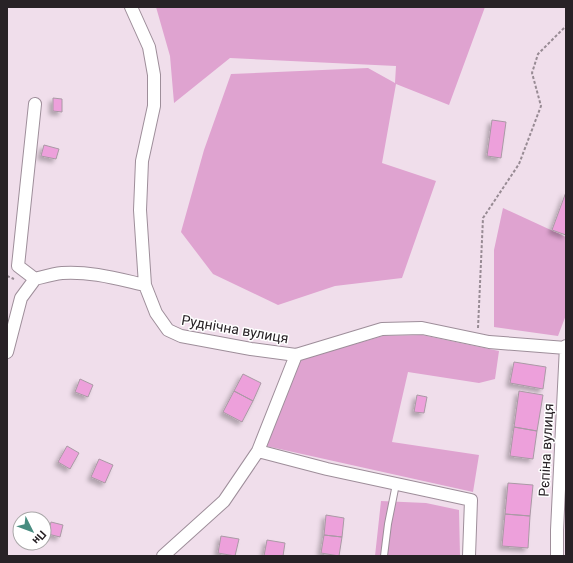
<svg xmlns="http://www.w3.org/2000/svg" width="573" height="563" font-family="Roboto,sans-serif">
	<defs>
		<filter id="shadow"><feDropShadow dx="-3.5" dy="3.5" stdDeviation="2" flood-color="#0004"/></filter>
	</defs>
	<rect width="100%" height="100%" fill="#f0deeb"/>
	<path fill="#dfa3d0" d="M156,7H485L449,105L396,84L382,163L436,181L402,278L335,286L278,305L213,274L181,232L204,150L231,74L368,68L395,83L396,66L230,58L174,103L170,56Z
		M503,208L566,237V315L558,336L494,327V250Z
		M422,335L499,351L495,379L479,383L408,372L392,442L479,455L473,492L266,446L299,360L383,336Z
		M381,501L426,503L459,510L460,556H375Z"/>
	<path fill="#eda0db" stroke="#aa99a5" filter="url(#shadow)" d="M53,98L62,99V112L53,111Z
		M492,120L506,122L501,158L487,156Z
		M44,145L59,149L56,159L41,156Z
		M566,192V235L552,230Z
		M514,362L546,367L543,389L510,383Z
		M243,374L261,383L253,401L234,391Z
		M80,379L93,385L88,397L75,392Z
		M234,391L253,401L242,422L223,412Z
		M519,391L543,395L537,431L514,427Z
		M417,395L427,397L424,413L414,412Z
		M514,427L537,431L533,459L510,456Z
		M67,446L79,453L70,469L58,462Z
		M99,459L113,465L105,483L91,477Z
		M508,483L533,485L530,516L505,514Z
		M505,514L530,516L528,548L502,546Z
		M326,515L344,518L342,537L324,535Z
		M51,522L63,525L60,537L48,534Z
		M324,535L342,537L339,556L321,553Z
		M221,536L239,539L235,556L218,553Z
		M267,540L285,543L283,556H264Z"/>
	<g fill="none" stroke-linecap="round" stroke-linejoin="round">
		<g stroke="#9e8e9a" stroke-width="8">
			<path id="service" d="M384,556L388,524L396,484"/>
		</g>
		<g stroke="#9e8e9a" stroke-width="14">
			<path id="minor" d="M131,7L149,47L154,75V106L142,161L140,210L145,285
				M35,279C43,277 53,274 62,273C90,271 118,279 145,285L156,313L168,330L181,336L251,349L296,355L258,451L224,501L163,556
				M7,352L21,298L35,279L18,266L35,104
				M296,355L382,329L422,328L489,342L566,348
				M258,451L327,469L471,500L469,556
				M557,556V530L566,346"/>
		</g>
		<path stroke="#988b94" stroke-width="2" stroke-dasharray="3 2" stroke-linecap="butt" d="M7,276L14,279
			M478,328L483,218L519,164L541,106L532,73L538,54L566,26"/>
		<use href="#service" stroke="#fff" stroke-width="6"/>
		<use href="#minor" stroke="#fff" stroke-width="12"/>
	</g>
	<g text-anchor="middle" stroke-width="3" stroke-linejoin="round" paint-order="stroke">
		<g font-size="14" fill="#282226" stroke="#fff">
			<text transform="translate(235 329) rotate(10)" y="5">Руднічна вулиця</text>
			<text transform="translate(546 450) rotate(-87)" y="5">Рєпіна вулиця</text>
		</g>
	</g>
	<rect width="573" height="563" fill="none" stroke="#282226" stroke-width="16"/>
	<g transform="translate(32 531) rotate(132)"><circle r="19" fill="#ffffff" stroke="#a9a7a8"/>
	<path d="M0-3L7 15L0 10L-7 15Z" fill="#488c80"/>
	<text y="-6" font-size="11" font-weight="bold" text-anchor="middle" fill="#282226">Пн</text>
	</g>
</svg>
